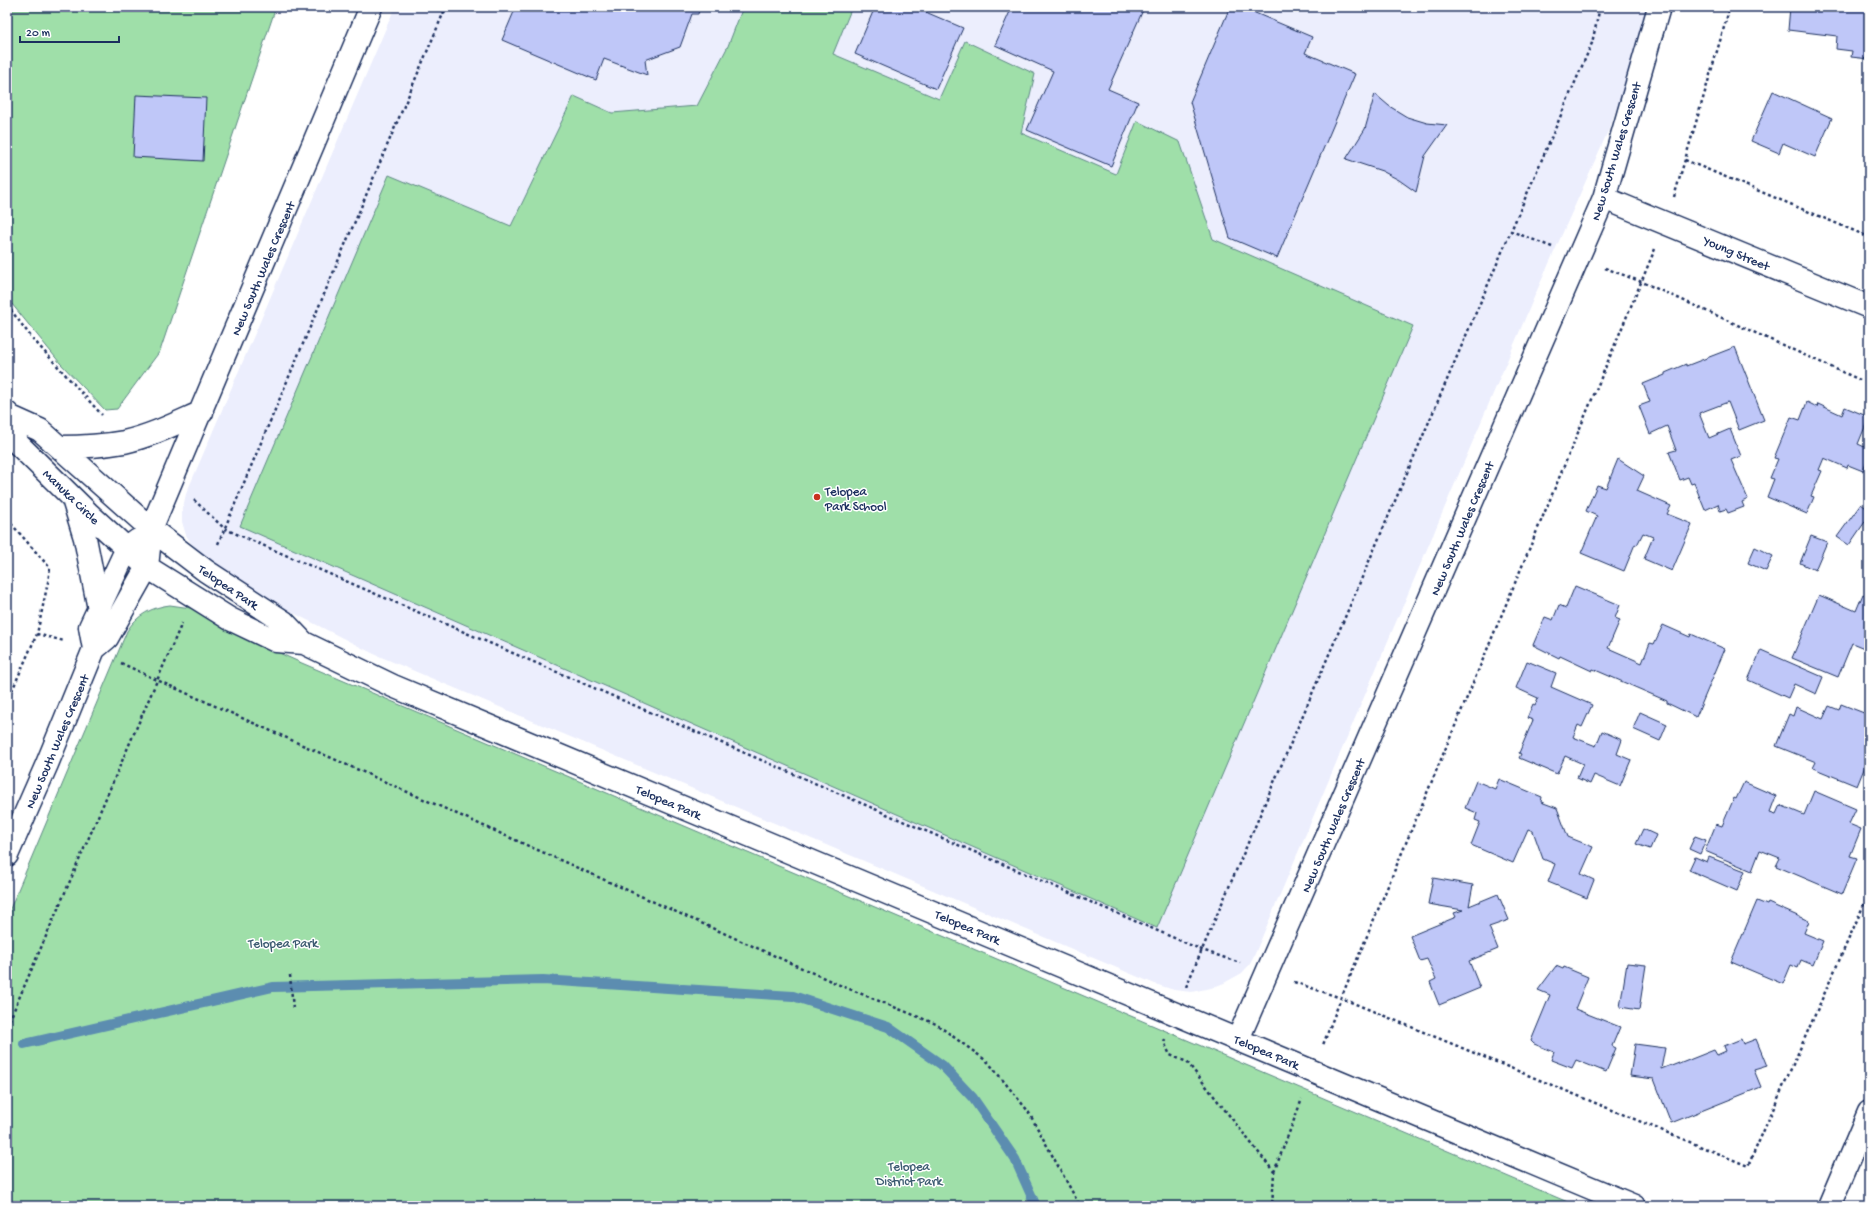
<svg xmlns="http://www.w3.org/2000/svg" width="1876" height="1213" font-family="'Gochi Hand',sans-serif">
	<rect width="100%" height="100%" fill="#fff"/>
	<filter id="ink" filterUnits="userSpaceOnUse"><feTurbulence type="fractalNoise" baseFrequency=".025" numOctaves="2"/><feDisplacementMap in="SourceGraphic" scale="8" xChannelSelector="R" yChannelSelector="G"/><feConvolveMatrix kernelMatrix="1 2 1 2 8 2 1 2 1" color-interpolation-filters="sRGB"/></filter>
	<g filter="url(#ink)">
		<path fill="#eceefd" d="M395,7H1648L1634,61L1609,129L1535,295L1254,956L1250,964L1242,973L1224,983L1211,988L1191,992L1174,990L1155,984L374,654L266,599L213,563L191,543L186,535L182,522V512L186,494Z"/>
		<path fill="#9fdfa9" stroke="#5d8784" d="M7,7H276L160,351L117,409L105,410L60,363L7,298Z
			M743,7H852L833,54L939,99L965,41L1035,74L1021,133L1116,174L1137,121L1180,142L1213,239L1413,326L1157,928L240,526L389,175L511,226L574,96L612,113L697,106L728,46Z
			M170,605L191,608L259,644L297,661L1577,1206H7V916L127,631C137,615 152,607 170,605Z"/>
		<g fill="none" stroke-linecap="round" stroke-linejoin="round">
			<path stroke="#5b8db0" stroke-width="10" d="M24,1044L273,987L543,980L793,996L888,1027L942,1065L973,1098L1015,1159L1036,1206"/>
		</g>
		<path fill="#bfc7f8" stroke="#1b2f5e" d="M516,7H700L698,14H692L680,47L645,60L647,75L604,59L596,80L502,40Z
			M875,7H914L963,28L936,89L855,54Z
			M1012,7H1136L1143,10L1108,89L1138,102L1111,166L1027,130L1053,71L995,45Z
			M1230,7H1241L1312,37L1305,53L1355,74L1277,258L1230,238L1190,102Z
			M1790,7H1869V59L1851,57L1852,51L1836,49L1837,36L1788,30Z
			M1773,91L1832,118L1815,157L1783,143L1779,153L1751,141Z
			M1375,94L1389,106L1407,117L1427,123L1447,125L1425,156L1416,192L1399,180L1382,171L1346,159L1365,129Z
			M136,95L206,98L203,161L133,157Z
			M1735,347L1764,420L1739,430L1728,402L1699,413L1709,438L1730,429L1741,456L1731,460L1748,499L1742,502L1744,507L1728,513L1726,509L1720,511L1718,504L1705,510L1694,483L1691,484L1688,477L1680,480L1669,452L1676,450L1667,426L1650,434L1639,406L1650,402L1643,384L1665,375V373L1686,364V366Z
			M1807,402L1817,407L1818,404L1842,415L1845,407L1869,417L1858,444L1869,449V456L1863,471L1848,465L1847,468L1824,458L1819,470L1822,471L1811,496L1814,497L1807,514L1767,497L1774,479L1770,478L1778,459L1774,458L1791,417L1800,420Z
			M1618,459L1644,476L1637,491L1671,506L1667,514L1692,524L1672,571L1644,559L1653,537L1643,533L1637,545L1635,544L1624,571L1581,553L1597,516L1586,511L1597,485L1606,488Z
			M1861,504L1869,510V516L1849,545L1837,537Z
			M1811,536L1827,542L1815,570L1800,563Z
			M1755,547L1773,556L1766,571L1748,563Z
			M1575,586L1620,605L1615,618L1620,620L1608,648L1642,663L1650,643L1654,644L1663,625L1690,637L1691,634L1725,649L1696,717L1667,703V701L1593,669L1592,671L1560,656L1559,658L1533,645L1545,617L1553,620L1559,605L1566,608Z
			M1863,594L1869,597V650L1852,643L1838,677L1792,658L1819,595L1856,611Z
			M1761,650L1823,677L1816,694L1794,684L1788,698L1748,680Z
			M1527,661L1556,673L1551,687L1592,705L1582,727L1578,725L1573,737L1596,746L1602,731L1622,740L1617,754L1631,760L1620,786L1594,775L1590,784L1577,778L1583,764L1565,756L1557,774L1519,758L1521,754L1519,753L1533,720L1527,718L1533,704L1535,705L1538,698L1516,688Z
			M1841,704L1869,715V765L1866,764L1857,786L1813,768L1816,762L1776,746L1789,714L1793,716L1796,707L1823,719L1829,706L1839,710Z
			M1640,712L1667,724L1660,741L1633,729Z
			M1499,779L1542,797L1541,802L1557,808L1568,837L1593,847L1581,874L1594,880L1587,898L1548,882L1555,864L1543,859L1533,831L1528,829L1513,863L1471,845L1480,822L1475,820L1477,813L1465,808L1476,781L1495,789Z
			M1744,782L1776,796L1770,812L1776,814L1780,805L1804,815L1814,791L1856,809L1849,824L1861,829L1850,856L1857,858L1842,894L1776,866L1780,858L1760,850L1752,871L1705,851L1716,824L1722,826L1734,798L1736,799Z
			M1643,829L1656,835L1650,849L1636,844Z
			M1695,836L1706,840L1700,854L1689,849Z
			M1695,857L1707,862L1709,857L1745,871L1737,891L1689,870Z
			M1433,878L1473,885L1469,906L1498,894L1509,920L1489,927L1498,949L1469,961L1480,988L1439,1005L1430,982L1436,979L1427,959L1420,961L1410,936L1456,917L1454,913L1463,910L1428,904Z
			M1757,901L1767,905L1768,903L1809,921L1804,933L1823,941L1813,965L1801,960L1798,968L1791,965L1783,984L1731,962Z
			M1627,963L1646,965L1639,1010L1620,1007Z
			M1556,966L1563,969L1564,967L1588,977L1575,1009L1620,1027L1612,1046L1616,1048L1606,1072L1576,1060L1572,1068L1551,1060L1554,1052L1534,1044L1531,1041L1550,995L1538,990Z
			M1741,1039L1743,1044L1756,1039L1767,1066L1754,1070L1761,1087L1671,1123L1654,1079L1630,1076L1635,1044L1665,1048L1661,1069L1679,1062V1064L1714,1050L1717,1055L1726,1051L1724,1046Z"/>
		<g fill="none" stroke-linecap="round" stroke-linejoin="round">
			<g stroke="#1b2f5e" stroke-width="25">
				<path id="minor" d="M1604,198L1869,307
					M7,413L11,417L40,430L151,529L206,571L284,622L304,643L393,686L1634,1206
					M11,417L17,443L88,513L147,567L230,619L276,641L304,643
					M59,447C81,447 102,446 124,442C151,436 177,423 202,412
					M73,499L85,538L99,609
					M94,649L90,627L127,548L138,540
					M7,855L47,764L94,649L107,638L147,567L151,529L371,7
					M1238,1039L1604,198L1659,7
					M1829,1206L1869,1112"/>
			</g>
			<path stroke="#1b2f5e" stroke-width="2.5" stroke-dasharray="3 3" stroke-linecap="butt" d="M1685,160L1869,237
				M1674,197L1730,7
				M1552,247L1511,231L1592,43L1600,7
				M1655,249L1341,998L1748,1166L1869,893
				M1605,268L1642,282L1869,384
				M7,305L32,338L102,415
				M194,500L225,529L1202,950L1240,963
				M7,519L50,568L48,582L37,634L64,641
				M218,544L446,7
				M121,663L157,680L842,986L936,1024L988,1062L1028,1111L1080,1206
				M7,702L37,634
				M290,975L293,1009
				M1294,982L1341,998L1323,1045
				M1186,987L1511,231
				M7,1026L182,623
				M1165,1039L1164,1042L1170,1055L1187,1062L1274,1172L1272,1206
				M1274,1172L1302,1099"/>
			<use href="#minor" stroke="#fff" stroke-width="22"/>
		</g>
	</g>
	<circle fill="#c8321e" stroke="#fff" stroke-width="1.5" cx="817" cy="497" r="4"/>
	<g text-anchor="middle" stroke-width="3" stroke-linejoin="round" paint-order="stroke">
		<g font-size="13" fill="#1b2f5e" stroke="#fff">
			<text transform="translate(1615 151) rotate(-73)" y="5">New South Wales Crescent</text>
			<text transform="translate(1737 252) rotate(23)" y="5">Young Street</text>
			<text transform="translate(262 268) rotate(-67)" y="5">New South Wales Crescent</text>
			<text transform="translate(72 496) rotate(44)" y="5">Manuka Circle</text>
			<text transform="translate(1461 528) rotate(-67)" y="5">New South Wales Crescent</text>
			<text transform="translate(229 586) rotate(34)" y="5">Telopea Park</text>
			<text transform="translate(56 741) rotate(-67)" y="5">New South Wales Crescent</text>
			<text transform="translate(669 801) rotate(23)" y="5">Telopea Park</text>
			<text transform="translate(1332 825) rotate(-67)" y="5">New South Wales Crescent</text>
			<text transform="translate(968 926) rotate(23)" y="5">Telopea Park</text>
			<text transform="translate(1267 1051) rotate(23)" y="5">Telopea Park</text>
		</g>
		<g font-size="13" fill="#1b2f5e" stroke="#fff" text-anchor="start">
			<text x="825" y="495">Telopea<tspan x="825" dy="15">Park School</tspan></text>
		</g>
		<g font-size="13" fill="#3c5b71" stroke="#fff">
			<text x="283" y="947">Telopea Park</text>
			<text x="909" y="1170">Telopea<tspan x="909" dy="15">District Park</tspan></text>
		</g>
	</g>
	<rect width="1876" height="1213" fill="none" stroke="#fff" stroke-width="24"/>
	<rect x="12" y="12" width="1852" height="1189" fill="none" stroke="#1b2f5e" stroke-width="1.5" filter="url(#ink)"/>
	<path d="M20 36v6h99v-6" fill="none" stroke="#1b2f5e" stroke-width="2"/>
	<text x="26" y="36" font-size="12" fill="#1b2f5e" stroke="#ffffff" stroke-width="3" paint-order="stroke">20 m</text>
</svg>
